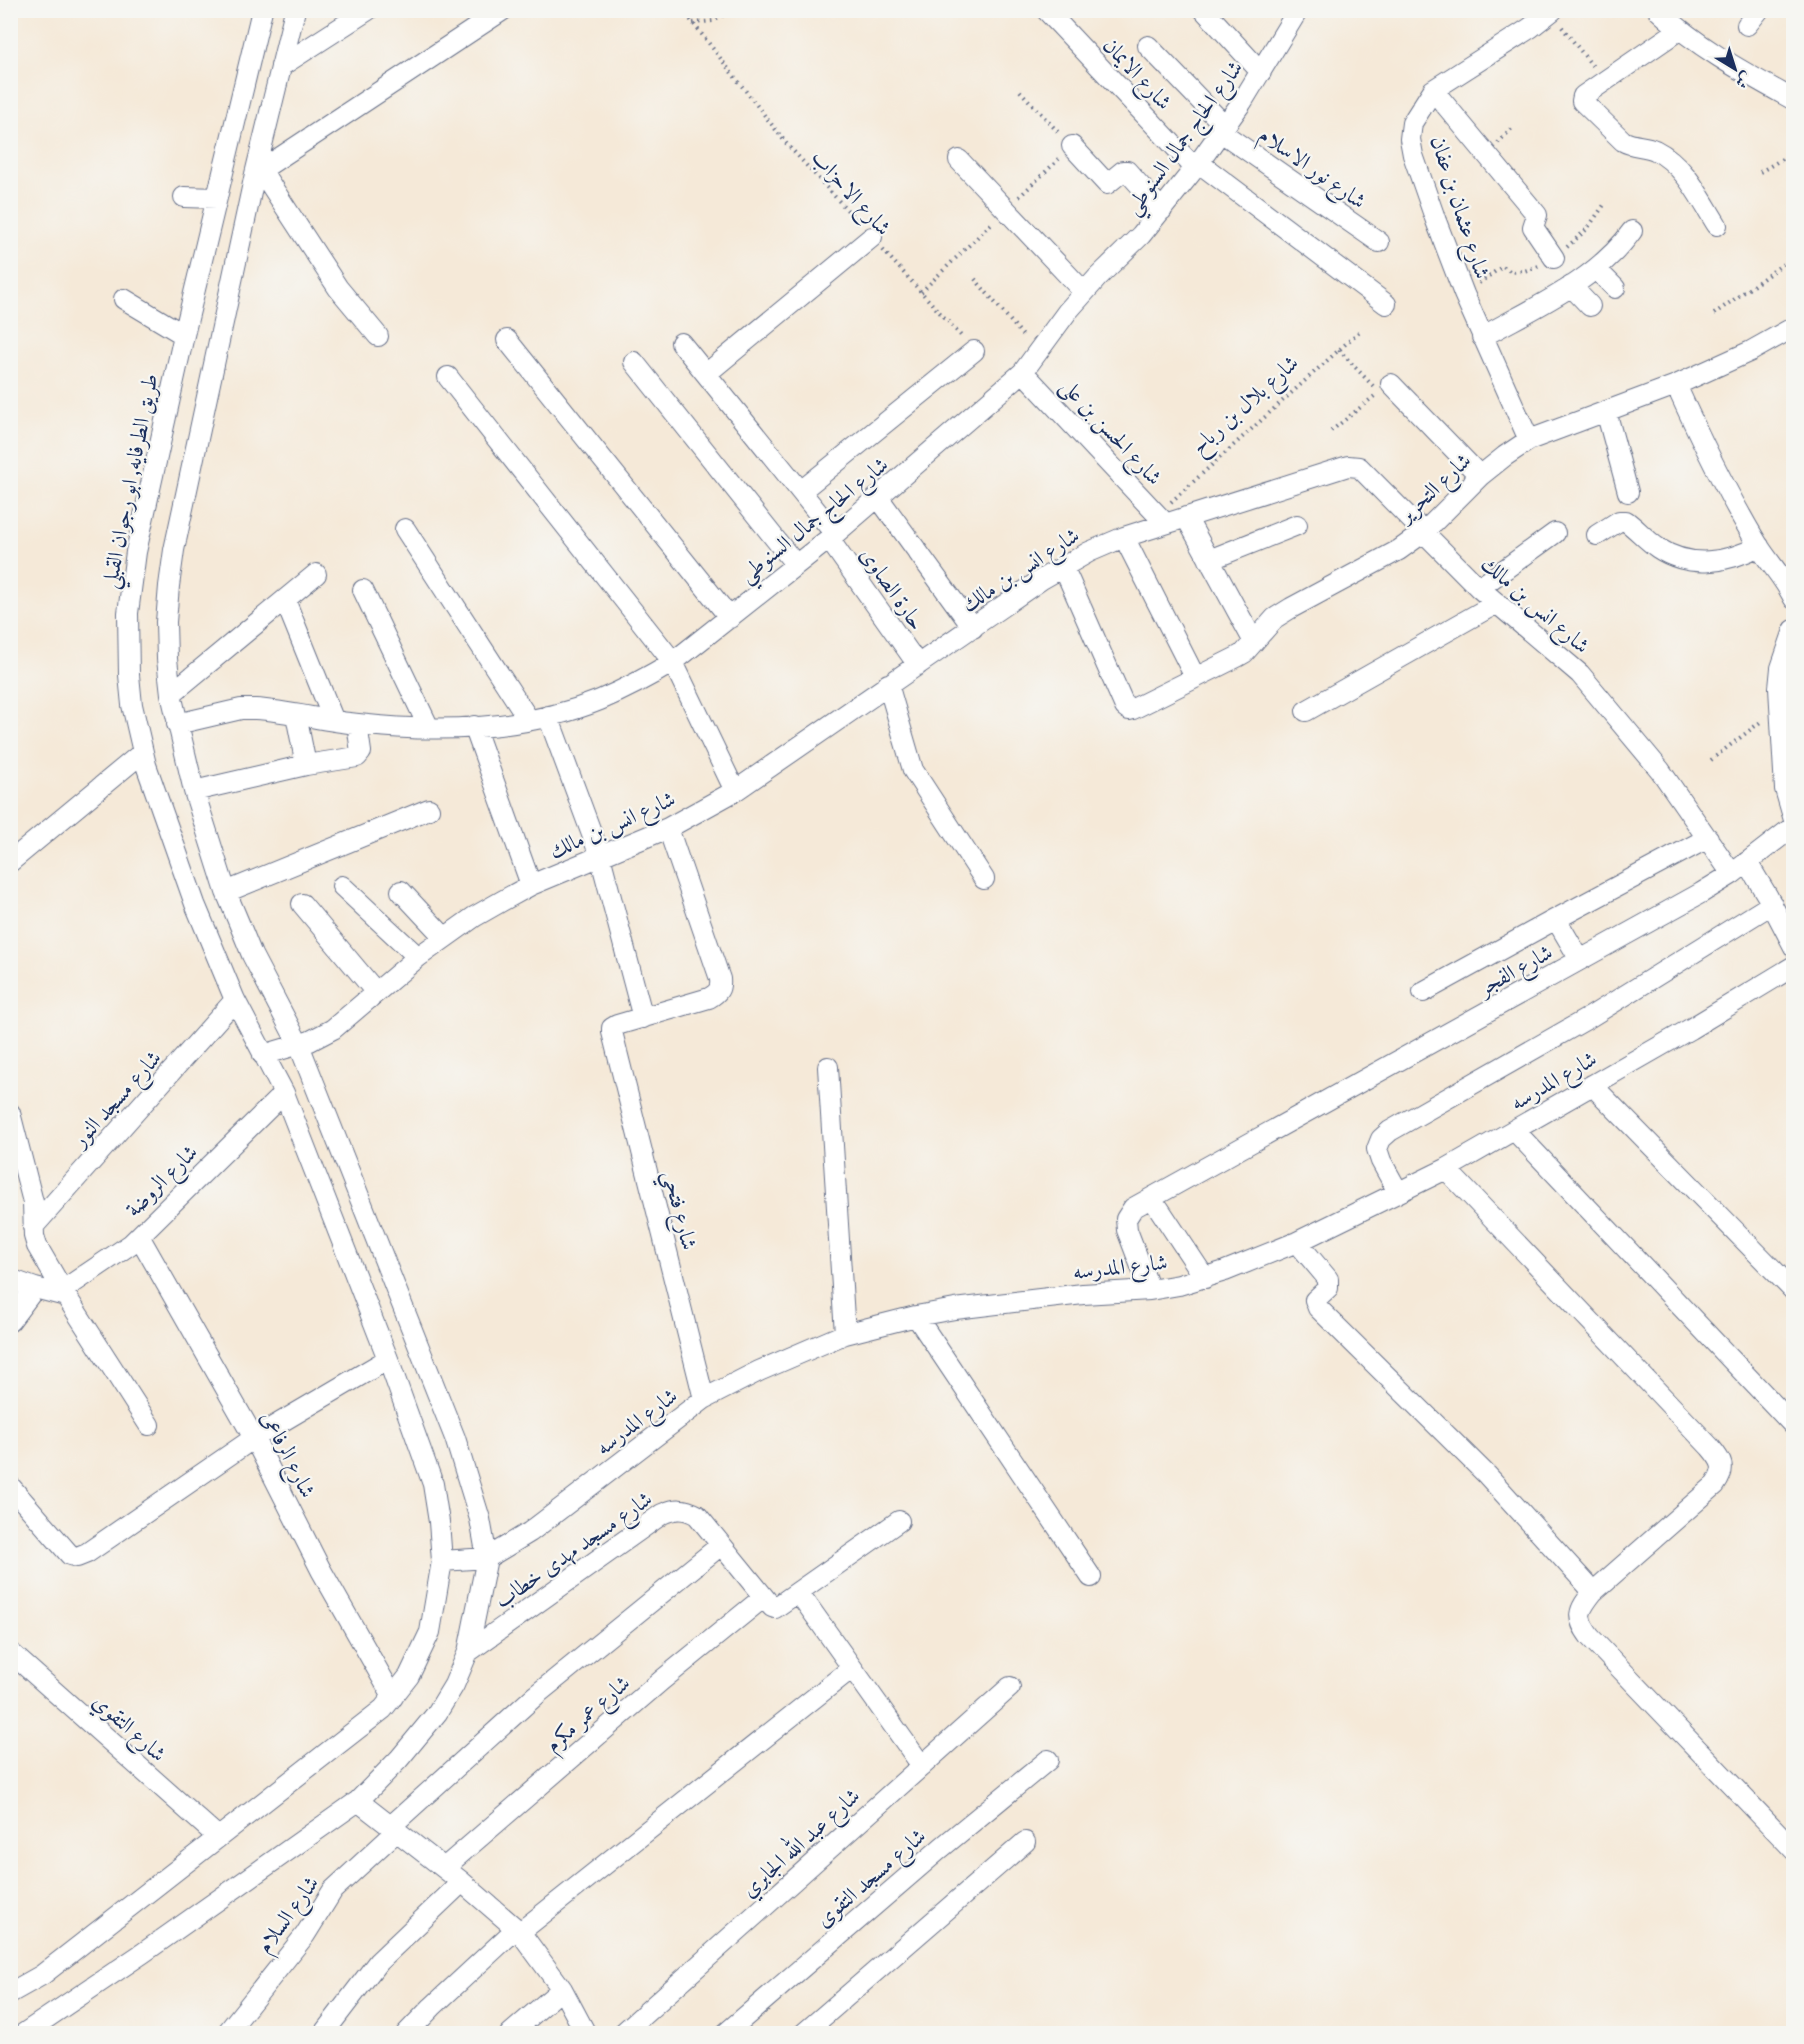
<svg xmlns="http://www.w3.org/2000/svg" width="1804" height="2044" font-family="'Sorts Mill Goudy',Amiri,serif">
	<rect width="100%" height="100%" fill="#f6f6f2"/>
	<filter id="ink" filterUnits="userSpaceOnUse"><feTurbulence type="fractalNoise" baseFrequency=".0167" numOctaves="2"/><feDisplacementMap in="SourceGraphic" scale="12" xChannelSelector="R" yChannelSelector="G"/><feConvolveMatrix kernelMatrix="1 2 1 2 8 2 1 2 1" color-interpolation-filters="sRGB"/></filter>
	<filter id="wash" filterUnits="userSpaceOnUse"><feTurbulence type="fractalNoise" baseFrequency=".008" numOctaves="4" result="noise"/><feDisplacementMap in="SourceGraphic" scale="24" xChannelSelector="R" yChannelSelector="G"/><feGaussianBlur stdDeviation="1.35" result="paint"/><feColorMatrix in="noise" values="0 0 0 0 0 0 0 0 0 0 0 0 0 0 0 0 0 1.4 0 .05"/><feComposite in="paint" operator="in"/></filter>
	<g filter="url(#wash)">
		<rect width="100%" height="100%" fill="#f5e9d8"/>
	</g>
	<g filter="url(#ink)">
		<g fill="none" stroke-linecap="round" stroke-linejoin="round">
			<g stroke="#677089" stroke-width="22">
				<path id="minor" d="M1046,10L1195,168
					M1204,10L1261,72
					M1658,10C1698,48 1745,73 1794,100
					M1747,25L1759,10
					M1679,30L1583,96L1582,101L1623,141C1633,147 1644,145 1655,150C1685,165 1700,198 1717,225
					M1148,46L1225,126
					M281,66L368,10
					M1433,90L1537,215L1533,227L1554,258
					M1221,132L1379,242
					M1072,146L1107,184L1123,171H1127L1162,210
					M959,160L1084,292
					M1199,163L1386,304
					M261,170L338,288L378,336
					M255,174L503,10
					M184,197L217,198
					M1596,269L1615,288
					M1571,286L1590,306
					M124,299L184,335
					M1482,337C1535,307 1596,281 1632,231
					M507,340L730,618
					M681,343L835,534
					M634,362L796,565
					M1023,372L1165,523
					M706,374L872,237
					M448,377L673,662L735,791
					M1391,384L1480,476
					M1676,385C1701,440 1727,494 1758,545C1769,563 1785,579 1794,599
					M1606,411L1628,492
					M1529,440L1464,294L1436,221L1413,155L1410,139L1412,123L1433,90L1530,28L1553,10
					M801,491L974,351
					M878,497L973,628
					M1186,517L1254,642
					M405,529L529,720
					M1597,535L1619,521H1626C1637,529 1646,540 1658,548C1690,569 1727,563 1759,546
					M1124,537L1195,677
					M829,539L918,665
					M1209,560L1297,525
					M1063,566L1125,707L1129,710L1133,709L1237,657L1244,653L1275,618L1291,608L1399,550L1424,532L1480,476L1505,456L1529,440L1676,385L1751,351L1794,327
					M1479,588L1555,533
					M363,590L429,728
					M285,600L334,721
					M1794,630L1781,668L1779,688L1785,789L1794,820
					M888,684L913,770L984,879
					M171,694L316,574
					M1306,711L1497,603
					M296,715L306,765
					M548,716L600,856L643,1018
					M177,724L241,709H255C290,711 324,721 358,724C438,733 526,730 600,700C626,689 650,676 673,662L835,534L1023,372L1067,312L1098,277L1141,235L1195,168L1242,102L1298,10
					M474,726L531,885
					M194,791L306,765L357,757L361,752L357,724
					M668,828L720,979C721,989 718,993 709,998L617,1025L612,1028V1032L704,1399
					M10,862L143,752
					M1747,862L1768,897L1794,947
					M342,886L418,957
					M401,891L444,937
					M226,892L429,809
					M302,904L375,991
					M1580,960L1701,893L1732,874L1794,826
					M1423,992L1556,919
					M263,1055L310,1041L333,1029L418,957L474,917L502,901L531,885L668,828L735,791L1042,579L1089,552L1124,537L1348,466L1359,467L1479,588L1580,674L1660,770L1732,874
					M828,1067L845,1334
					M1592,1085L1794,1291
					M10,1113L33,1202L34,1236L37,1246L66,1296L149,1425
					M1514,1130L1794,1426
					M1446,1169L1710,1447C1722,1461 1727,1468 1715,1485L1593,1592
					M1398,1192L1381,1161L1377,1149L1381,1139L1390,1131L1590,1017L1772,904
					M1152,1198L1205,1278
					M33,1227L235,1000
					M139,1236L254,1438L321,1570L393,1697
					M1297,1242L1328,1279V1288L1315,1300L1318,1308L1487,1475L1589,1587L1593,1592C1578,1611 1575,1617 1590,1637L1794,1850
					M10,1279L35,1288L66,1296
					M63,1290L131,1244L284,1093
					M1150,1290L1127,1230L1126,1219L1133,1208L1580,960L1556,919L1708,838
					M916,1316L1091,1577
					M10,1321L35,1288
					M10,1486L70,1555L77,1557L87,1553L254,1438L388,1359
					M442,1561L487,1558L530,1532L704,1399L759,1371L845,1334L916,1316L955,1309L1083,1294L1150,1290L1179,1285L1225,1271L1297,1242L1446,1169L1690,1029L1794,966
					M799,1593L922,1766
					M10,1652L218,1837
					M468,1652L662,1514C676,1508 684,1508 697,1515L772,1607L775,1608L899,1521
					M358,1801L462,1882L520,1932L562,1989L586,2034
					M390,1827L536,1695L721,1545
					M444,1868L662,1680L764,1597
					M520,1932L852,1668
					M10,1993L42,1975L383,1709L409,1676L430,1632L442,1561L439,1522L433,1484L388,1359L284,1093L235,1000L195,904L146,765L132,705L129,675L128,613L136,552L184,335L262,10
					M23,2034L143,1953L358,1801L399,1759L437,1713L454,1685L468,1652L487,1558L480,1519L455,1438L299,1045L252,955L239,923L226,892L194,791L171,694L167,659L166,622L169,586L174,550L255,174L295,10
					M226,2034L305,1935L333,1890L396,1832
					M323,2034L378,1962L462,1882
					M406,2034L432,2007L516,1929
					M510,2034L562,1989
					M622,2034L1010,1687
					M725,2034L941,1848L1048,1760
					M803,2034L1025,1842"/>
			</g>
			<path stroke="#677089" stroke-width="4" stroke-dasharray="1.5 4.5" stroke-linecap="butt" d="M683,10L786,143L860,224
				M693,23L713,21L732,10
				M1562,27L1594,68
				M1020,91L1059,133
				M1498,143L1514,126
				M1760,172L1794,152
				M1019,197L1059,159
				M1567,247L1587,229L1604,205
				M883,250L962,337
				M975,279L1025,338
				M1479,283L1503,266L1511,272L1524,271L1539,266
				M921,292L994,221
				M1714,314L1794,256
				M1339,350L1373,386
				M1331,431L1377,394
				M1171,502L1362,329
				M1711,760L1763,720"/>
			<use href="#minor" stroke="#fff" stroke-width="20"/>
		</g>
	</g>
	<g text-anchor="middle" stroke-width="4.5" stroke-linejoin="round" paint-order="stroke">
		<g font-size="22" fill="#1b2f5e" stroke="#f6f6f2">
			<text transform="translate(1138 73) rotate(47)" y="8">شارع الايمان</text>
			<text transform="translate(1183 137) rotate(-54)" y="8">شارع الحاج جمال السنوطي</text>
			<text transform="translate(1313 167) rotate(35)" y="8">شارع نور الاسلام</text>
			<text transform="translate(852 192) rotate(48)" y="8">شارع الاحزاب</text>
			<text transform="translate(1461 207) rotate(72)" y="8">شارع عثمان بن عفان</text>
			<text transform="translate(1244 404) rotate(-42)" y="8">شارع بلال بن رباح</text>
			<text transform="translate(1112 431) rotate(47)" y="8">شارع الحسن بن على</text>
			<text transform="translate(129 481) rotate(-79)" y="8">طريق الطرفايه, ابو رجوان القبلي</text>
			<text transform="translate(1434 487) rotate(-43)" y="8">شارع التحرير</text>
			<text transform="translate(813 519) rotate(-39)" y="8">شارع الحاج جمال السنوطي</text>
			<text transform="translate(1020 569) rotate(-33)" y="8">شارع انس بن مالك</text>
			<text transform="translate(893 588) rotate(55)" y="8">حارة الصاوى</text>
			<text transform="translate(1536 604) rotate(41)" y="8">شارع انس بن مالك</text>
			<text transform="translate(612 824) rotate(-24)" y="8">شارع انس بن مالك</text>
			<text transform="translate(1515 969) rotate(-29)" y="8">شارع الفجر</text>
			<text transform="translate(1553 1080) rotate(-30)" y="8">شارع المدرسه</text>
			<text transform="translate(116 1098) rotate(-48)" y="8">شارع مسجد النور</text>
			<text transform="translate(161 1180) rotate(-45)" y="8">شارع الروضة</text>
			<text transform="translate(681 1210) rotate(76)" y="8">شارع فتحي</text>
			<text transform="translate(1120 1266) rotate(-6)" y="8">شارع المدرسه</text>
			<text transform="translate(636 1421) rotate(-37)" y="8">شارع المدرسه</text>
			<text transform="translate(289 1454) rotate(63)" y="8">شارع الرفاعى</text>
			<text transform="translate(573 1549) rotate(-35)" y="8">شارع مسجد مهدى خطاب</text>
			<text transform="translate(587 1713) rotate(-41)" y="8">شارع عمر مكرم</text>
			<text transform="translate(130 1727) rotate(42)" y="8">شارع التقوي</text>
			<text transform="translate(800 1842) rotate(-42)" y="8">شارع عبد الله الجابري</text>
			<text transform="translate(870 1877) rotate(-41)" y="8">شارع مسجد التقوى</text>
			<text transform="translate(287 1914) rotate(-54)" y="8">شارع السلام</text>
		</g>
	</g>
	<rect width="1804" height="2044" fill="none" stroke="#f6f6f2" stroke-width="36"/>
	<g transform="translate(1735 69) rotate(142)" stroke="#f6f6f2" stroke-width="4.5" paint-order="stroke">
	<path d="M0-4.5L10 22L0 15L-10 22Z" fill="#1b2f5e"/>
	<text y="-9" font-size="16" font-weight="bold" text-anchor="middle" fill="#1b2f5e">ش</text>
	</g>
</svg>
